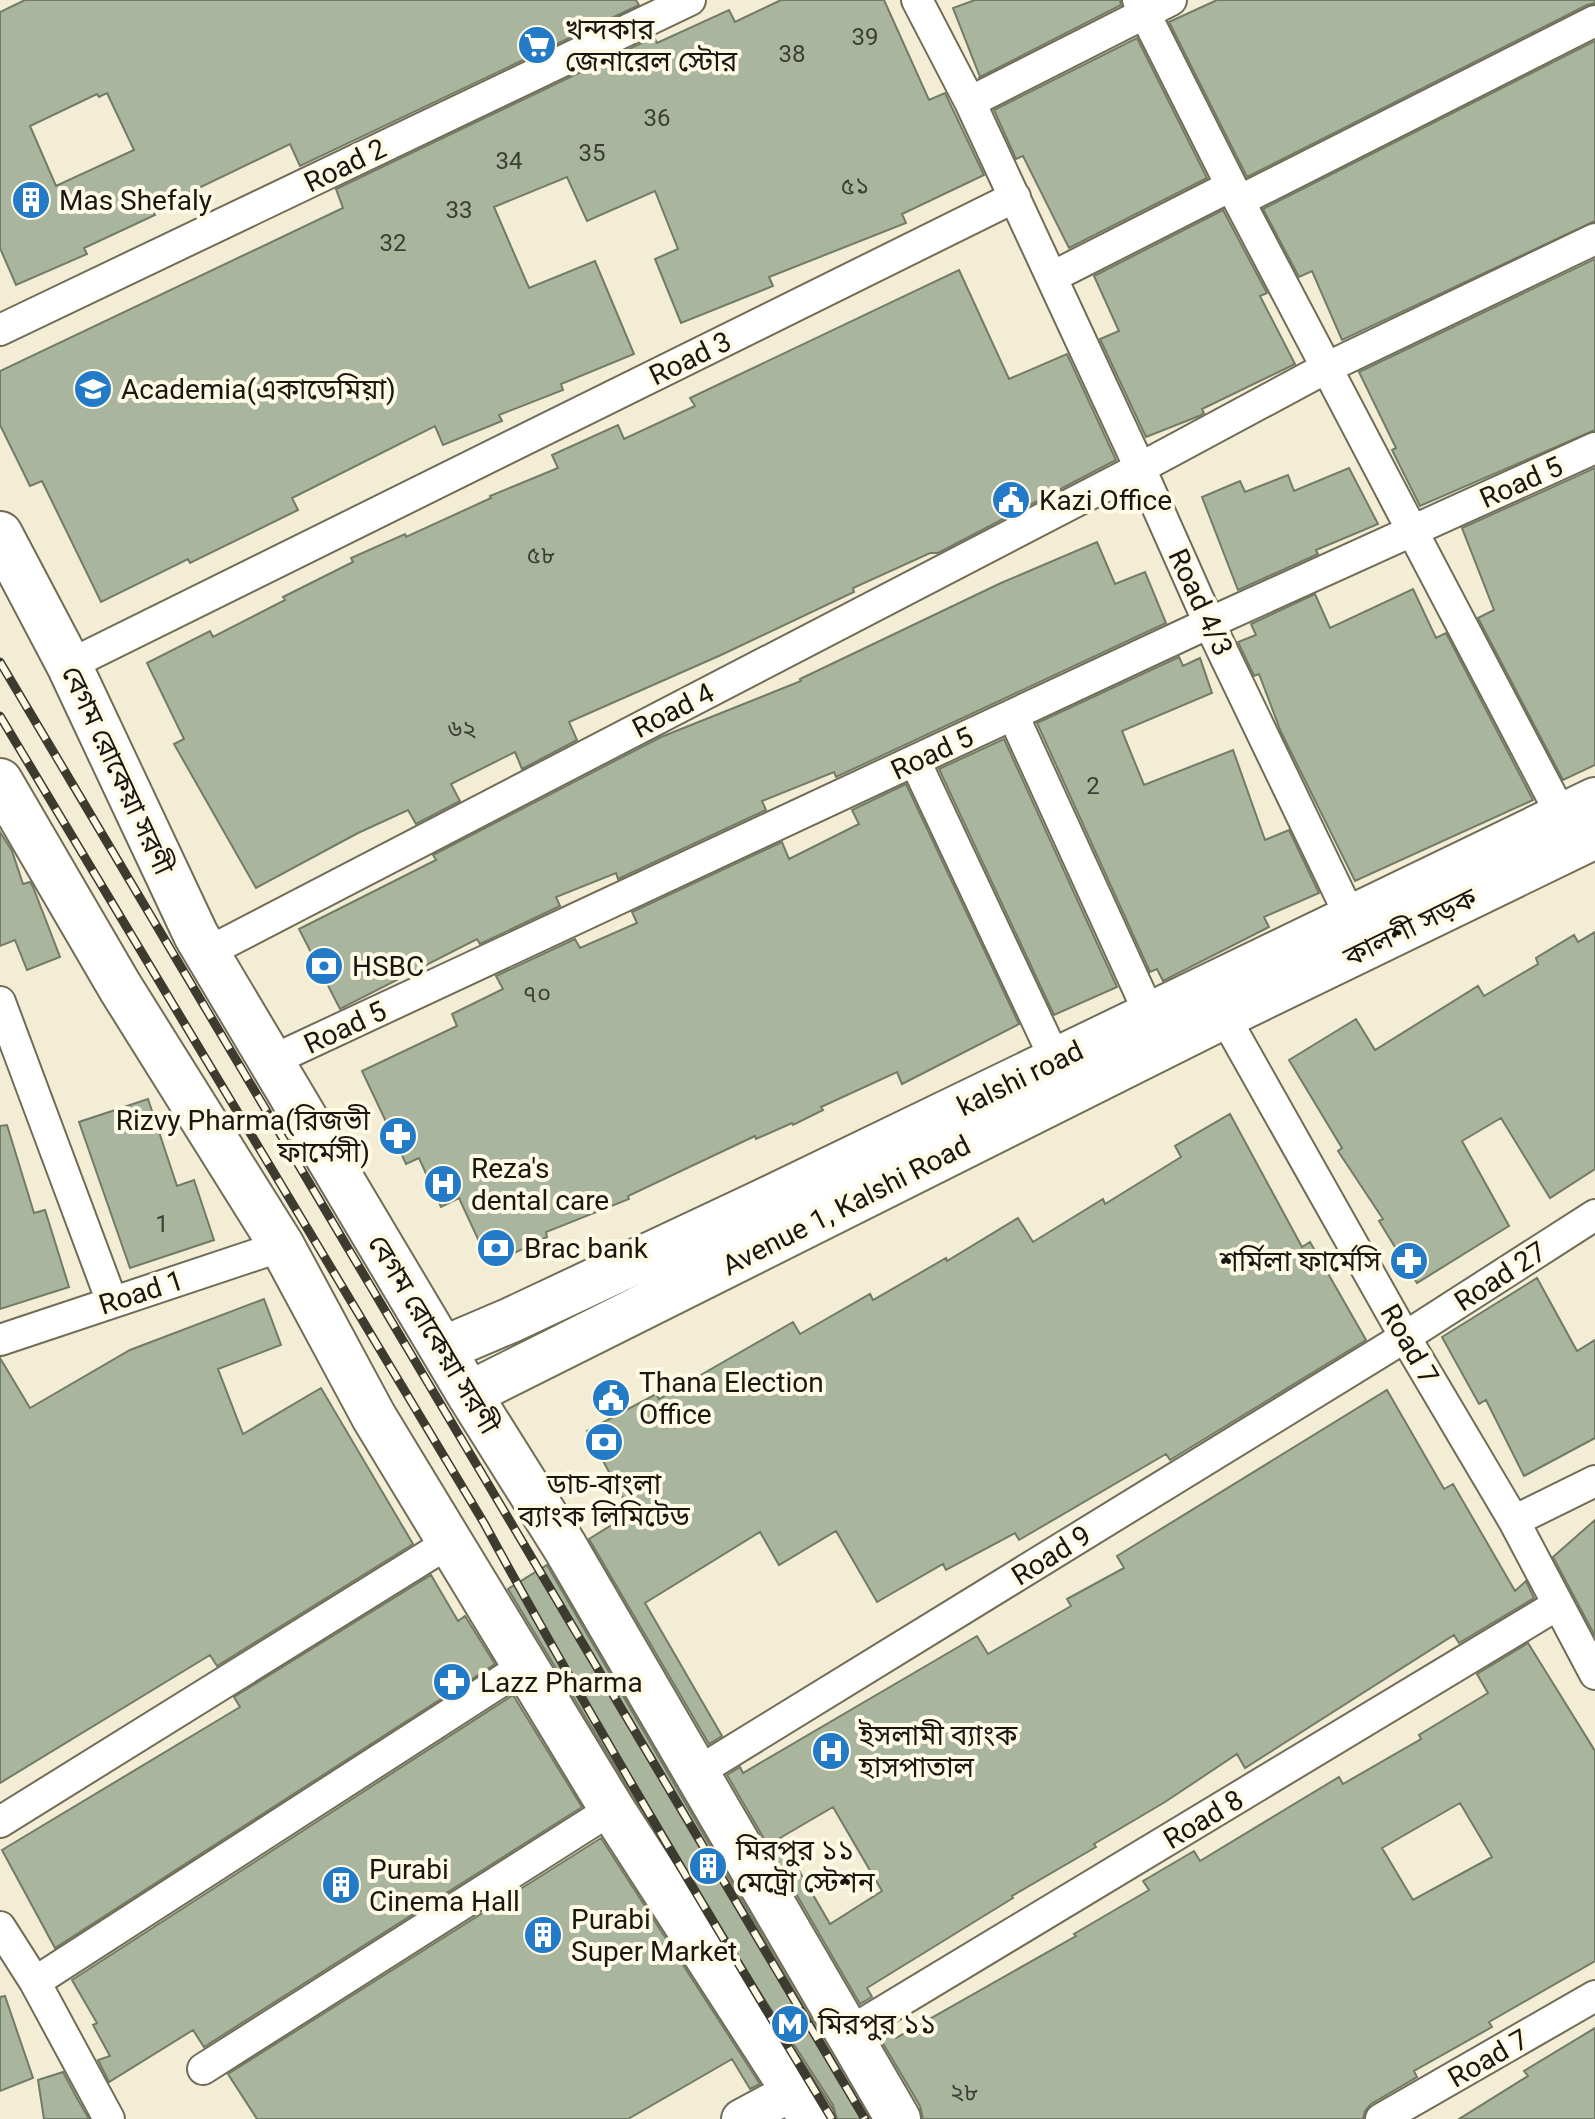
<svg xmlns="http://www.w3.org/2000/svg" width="1595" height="2119" font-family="Roboto,'Noto Sans Bengali',sans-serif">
	<rect width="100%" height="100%" fill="#f2edd4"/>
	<path fill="#aab59e" stroke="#727b66" stroke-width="2" fill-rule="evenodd" d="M25,0H636L639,5L300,166L290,144L153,210L155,215L84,248L87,254L16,285L0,248V12ZM107,93L134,150L56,186L30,126L97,94L99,97Z
		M781,0H884L929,100L945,93L984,175L902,214L906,223L769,277L773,286L681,323L655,259L678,249L655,191L587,221L567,177L494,207L529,288L595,261L634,354L561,384L563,390L499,415L502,421L443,445L435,426L292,498L298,510L190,563L188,559L101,602L42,481L30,486L0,425V371L343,208L336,189L654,37L657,43L729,10L735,22Z
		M975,0H1120L1121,5L978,78L980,77L953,8Z
		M1217,0H1595V3L1587,5L1247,177L1169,22Z
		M1137,38L1207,178L1069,248L1023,156L1016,159L994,110Z
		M1595,41V221L1342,340L1312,271L1299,277L1263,209Z
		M1223,210L1267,293L1260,296L1295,364L1202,409L1204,413L1199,416L1146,437L1100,339L1119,331L1094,276Z
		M1595,259V430L1420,506L1392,450L1396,448L1359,372Z
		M959,270L1009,379L1067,354L1116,460L938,553H930L853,588L854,592L721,655L569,722L577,740L522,769L515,752L451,784L460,801L416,824L408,810L358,833L256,888L174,744L184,739L147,663L210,631L213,637L285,600L283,597L353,562L351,558L405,534L406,537L491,498L490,496L558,468L552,455L618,425L624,439L695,406L690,398Z
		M1349,468L1378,524L1316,550L1318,554L1238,590L1202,497L1240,481L1245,492L1288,475L1294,491Z
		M1595,468V765L1563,780L1478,618L1494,610L1462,528Z
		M1097,542L1115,584L1145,572L1166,623L836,777L834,772L762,801L766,810L618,879L616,873L556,897L560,906L480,944L477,939L340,1009L299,929L436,860L433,855L661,737L801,681L800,679L1001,583Z
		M1413,589L1436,638L1446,633L1533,800L1355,881L1281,732L1259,674L1254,676L1238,642L1256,635L1251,624L1315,594L1330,628Z
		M1179,657L1183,666L1200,658L1212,693L1122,731L1144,785L1233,750L1265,840L1289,830L1319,893L1264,917L1269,927L1163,981L1157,969L1150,972L1037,723Z
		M1004,739L1117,987L1054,1015L939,769Z
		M906,784L1019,1024L902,1084L897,1072L821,1107L823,1110L793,1125L792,1123L756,1139L755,1136L628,1196L629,1199L546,1232L547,1237L490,1265L459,1198L441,1207L419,1158L406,1164L362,1071L457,1026L452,1014L503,989L496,976L575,939L580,948L637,923L632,912L782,842L789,859L859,824L852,810Z
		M0,832L12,851L23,884L30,882L33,887L60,957L27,970L15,940L0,946Z
		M1595,932V1169L1550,1198L1501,1118L1462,1141L1509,1226L1417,1283L1379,1221L1383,1219L1338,1151L1342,1148L1289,1060L1356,1019L1375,1050L1478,986L1484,996L1538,964L1536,958L1574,935L1578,942Z
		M148,1099L177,1186L194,1180L214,1240L130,1268L79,1122Z
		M1230,1114L1302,1247L1310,1242L1366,1340L1170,1460L1166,1454L1019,1540L1015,1533L946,1570L943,1564L877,1602L836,1531L779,1565L760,1532L645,1603L722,1736L709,1744L589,1539L631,1513L587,1431L656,1394L659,1399L793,1322L800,1334L870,1294L873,1300L946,1258L947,1261L1018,1218L1033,1242L1103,1199L1105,1204L1181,1157L1175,1146Z
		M7,1125L34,1213L45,1210L69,1287L0,1309V1126Z
		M1537,1278L1577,1351L1595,1340V1438L1524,1476L1486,1400L1479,1404L1442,1337Z
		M264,1299L281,1345L218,1369L243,1434L321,1388L413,1544L217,1666L210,1655L0,1783V1358L30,1408L130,1350Z
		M1387,1390L1444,1489L1453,1484L1515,1591L1526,1581L1534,1598L1459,1643L1454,1635L1245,1768L1237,1754L1165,1802L1094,1844L1096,1847L1012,1896L1013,1898L867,1988L872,1997L860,2004L727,1775L740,1767L743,1773L977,1636L988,1654L1071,1606L1067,1599L1124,1568L1117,1556ZM833,1807L882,1891L830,1924L780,1838Z
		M1595,1520V1636L1553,1557Z
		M547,1565L869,2119H837L833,2105L633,1796L508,1589Z
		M431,1575L458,1621L465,1616L495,1664L55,1948L2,1850L240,1707L234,1697Z
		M1528,1643L1595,1751V1961L1489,2022L1492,2027L1414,2071L1417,2077L1371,2104L1365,2111L1363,2119H923L920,2106L878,2035L890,2028L896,2038L1076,1936L1074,1934L1149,1890L1143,1881L1194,1851L1200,1861L1339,1777L1343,1784L1421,1739L1419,1735L1488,1693L1477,1674ZM1460,1803L1492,1857L1413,1900L1382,1848Z
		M513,1695L582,1807L204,2047L193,2030L109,2082L98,2060L110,2056L93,2025L97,2023L72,1980Z
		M601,1838L760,2084L750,2089L732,2059L628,2119H257L228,2074Z
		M5,1996L33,2078L0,2091V1997Z
		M1595,2028V2119H1459L1528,2076L1524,2071Z
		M63,2072L78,2100L89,2119H44L38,2080Z"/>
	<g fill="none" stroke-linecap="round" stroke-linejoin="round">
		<g stroke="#716c56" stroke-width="34">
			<path id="minor" d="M917,0L970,102
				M1138,0L1239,201L1562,816
				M1171,0L970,102L1140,468L1209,623L1351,918
				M1239,201L1595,21
				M1052,277L1231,186
				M0,330L690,0
				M69,665L1015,197
				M1013,715L1150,1015
				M915,761L1056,1061
				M206,953L1140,468L1326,368L1595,239
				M0,1002L112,1302
				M1224,1016L1405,1337L1514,1521L1595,1674
				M271,1061L1209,623L1595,448
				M0,1340L282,1246
				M1514,1521L1595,1481
				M696,1773L1405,1337L1595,1215
				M0,1822L450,1542
				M0,1927L35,1982L109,2119
				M35,1982L526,1665
				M849,2032L1557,1605
				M203,2069L612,1809
				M1381,2119L1595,1996"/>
		</g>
		<g stroke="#716c56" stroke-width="42">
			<path id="tertiary" d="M741,2119L795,2090"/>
		</g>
		<g stroke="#716c56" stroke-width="48">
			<path id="primary" d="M0,534L69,665L196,935L469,1394L565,1547L898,2119
				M0,781L120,987L282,1246L374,1417L612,1809L812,2119
				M443,1349L511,1320L756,1205L1595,800
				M469,1394L1224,1016L1595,836"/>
		</g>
		<use href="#minor" stroke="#fff" stroke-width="30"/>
		<use href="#tertiary" stroke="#fff" stroke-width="38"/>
		<use href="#primary" stroke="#fff" stroke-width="44"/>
		<g stroke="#3d3a30" stroke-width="9">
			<path id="rail" d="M0,662L865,2119
				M0,716L484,1523C594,1725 713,1922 832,2119"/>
		</g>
		<use href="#rail" stroke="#fefae6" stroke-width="6" stroke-dasharray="18" stroke-linecap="butt"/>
	</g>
	<defs>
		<g id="supermarket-disc" transform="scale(2)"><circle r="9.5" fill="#237bc8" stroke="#fefae6"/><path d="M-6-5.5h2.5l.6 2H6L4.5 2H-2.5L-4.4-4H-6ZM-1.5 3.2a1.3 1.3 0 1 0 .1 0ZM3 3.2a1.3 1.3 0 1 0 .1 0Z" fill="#fff"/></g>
		<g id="building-disc" transform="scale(2)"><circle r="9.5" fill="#237bc8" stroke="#fefae6"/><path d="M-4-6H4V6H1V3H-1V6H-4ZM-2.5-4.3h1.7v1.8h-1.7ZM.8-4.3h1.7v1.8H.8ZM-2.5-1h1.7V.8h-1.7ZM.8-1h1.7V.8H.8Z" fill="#fff"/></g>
		<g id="school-disc" transform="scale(2)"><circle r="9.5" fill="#237bc8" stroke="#fefae6"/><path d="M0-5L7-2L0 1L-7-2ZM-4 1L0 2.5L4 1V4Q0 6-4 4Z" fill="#fff"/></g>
		<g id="civic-disc" transform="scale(2)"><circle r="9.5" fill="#237bc8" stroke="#fefae6"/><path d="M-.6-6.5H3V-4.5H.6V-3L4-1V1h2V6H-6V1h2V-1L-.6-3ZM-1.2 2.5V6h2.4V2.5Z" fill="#fff"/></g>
		<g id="bank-disc" transform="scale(2)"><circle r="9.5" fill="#237bc8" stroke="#fefae6"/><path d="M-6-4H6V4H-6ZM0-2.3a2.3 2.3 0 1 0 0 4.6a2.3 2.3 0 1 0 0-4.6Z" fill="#fff"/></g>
		<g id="pharmacy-disc" transform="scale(2)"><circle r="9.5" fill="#237bc8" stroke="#fefae6"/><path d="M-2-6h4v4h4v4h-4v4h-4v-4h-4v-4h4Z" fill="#fff"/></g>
		<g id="hospital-disc" transform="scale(2)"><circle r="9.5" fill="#237bc8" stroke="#fefae6"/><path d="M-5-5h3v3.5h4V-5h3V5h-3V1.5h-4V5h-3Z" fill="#fff"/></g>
		<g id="metro-disc" transform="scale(2)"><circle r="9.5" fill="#237bc8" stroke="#fefae6"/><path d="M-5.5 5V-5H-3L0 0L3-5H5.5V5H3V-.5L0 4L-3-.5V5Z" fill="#fff"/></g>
	</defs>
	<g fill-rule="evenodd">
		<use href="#supermarket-disc" x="537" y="45"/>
		<use href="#building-disc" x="31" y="200"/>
		<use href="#school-disc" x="93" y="389"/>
		<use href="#civic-disc" x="1011" y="500"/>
		<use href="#bank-disc" x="324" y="966"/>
		<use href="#pharmacy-disc" x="398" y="1136"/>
		<use href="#hospital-disc" x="443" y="1184"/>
		<use href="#bank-disc" x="496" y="1248"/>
		<use href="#pharmacy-disc" x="1409" y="1261"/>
		<use href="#civic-disc" x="611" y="1398"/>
		<use href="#bank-disc" x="604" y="1442"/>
		<use href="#pharmacy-disc" x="452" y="1682"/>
		<use href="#hospital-disc" x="831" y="1751"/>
		<use href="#building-disc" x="708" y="1866"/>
		<use href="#building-disc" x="341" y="1885"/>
		<use href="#building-disc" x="543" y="1935"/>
		<use href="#metro-disc" x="790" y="2024"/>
	</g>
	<g text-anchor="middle" stroke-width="8" stroke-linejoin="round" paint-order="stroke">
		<g font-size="24" fill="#3d3e33">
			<text x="865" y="45">39</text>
			<text x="792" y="62">38</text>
			<text x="657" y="126">36</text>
			<text x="592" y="161">35</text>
			<text x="509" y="169">34</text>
			<text x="855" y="194">৫১</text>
			<text x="459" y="218">33</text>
			<text x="393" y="251">32</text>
			<text x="541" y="563">৫৮</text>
			<text x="462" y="737">৬২</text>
			<text x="1093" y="794">2</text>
			<text x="537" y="1002">৭০</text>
			<text x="162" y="1232">1</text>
			<text x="964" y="2100">২৮</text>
		</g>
		<g font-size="28" fill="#19170f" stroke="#fefae6" text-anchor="start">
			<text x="565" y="39">খন্দকার<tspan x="565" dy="32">জেনারেল স্টোর</tspan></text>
			<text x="59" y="210">Mas Shefaly</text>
			<text x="121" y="399">Academia(একাডেমিয়া)</text>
			<text x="1039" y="510">Kazi Office</text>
			<text x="352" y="976">HSBC</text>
			<text x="370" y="1130" text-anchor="end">Rizvy Pharma(রিজভী<tspan x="370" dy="32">ফার্মেসী)</tspan></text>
			<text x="471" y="1178">Reza's<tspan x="471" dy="32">dental care</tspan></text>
			<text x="524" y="1258">Brac bank</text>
			<text x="1381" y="1271" text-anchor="end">শর্মিলা ফার্মেসি</text>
			<text x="639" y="1392">Thana Election<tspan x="639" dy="32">Office</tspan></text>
			<text x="604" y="1494" text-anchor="middle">ডাচ-বাংলা<tspan x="604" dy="32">ব্যাংক লিমিটেড</tspan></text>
			<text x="480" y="1692">Lazz Pharma</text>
			<text x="859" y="1745">ইসলামী ব্যাংক<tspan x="859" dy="32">হাসপাতাল</tspan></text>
			<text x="736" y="1860">মিরপুর ১১<tspan x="736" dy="32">মেট্রো স্টেশন</tspan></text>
			<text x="369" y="1879">Purabi<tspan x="369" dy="32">Cinema Hall</tspan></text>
			<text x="571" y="1929">Purabi<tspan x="571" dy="32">Super Market</tspan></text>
			<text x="818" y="2034">মিরপুর ১১</text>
		</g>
		<g font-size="28" fill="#19170f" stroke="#fefae6">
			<text transform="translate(345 165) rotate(-26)" y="10">Road 2</text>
			<text transform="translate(690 358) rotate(-26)" y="10">Road 3</text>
			<text transform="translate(1521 482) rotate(-24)" y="10">Road 5</text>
			<text transform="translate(1201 602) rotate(65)" y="10">Road 4/3</text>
			<text transform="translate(673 710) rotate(-27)" y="10">Road 4</text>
			<text transform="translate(932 753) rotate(-25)" y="10">Road 5</text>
			<text transform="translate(118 770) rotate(65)" y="10">বেগম রোকেয়া সরণী</text>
			<text transform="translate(1410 927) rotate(-26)" y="10">কালশী সড়ক</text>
			<text transform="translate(345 1027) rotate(-25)" y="10">Road 5</text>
			<text transform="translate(1020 1078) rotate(-26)" y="10">kalshi road</text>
			<text transform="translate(846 1205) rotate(-27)" y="10">Avenue 1, Kalshi Road</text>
			<text transform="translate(1500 1276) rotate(-33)" y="10">Road 27</text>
			<text transform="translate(141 1292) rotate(-18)" y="10">Road 1</text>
			<text transform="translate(434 1334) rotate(59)" y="10">বেগম রোকেয়া সরণী</text>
			<text transform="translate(1410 1344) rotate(60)" y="10">Road 7</text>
			<text transform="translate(1051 1555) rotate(-32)" y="10">Road 9</text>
			<text transform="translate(1203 1819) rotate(-31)" y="10">Road 8</text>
			<text transform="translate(1488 2058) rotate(-30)" y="10">Road 7</text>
		</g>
	</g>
</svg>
